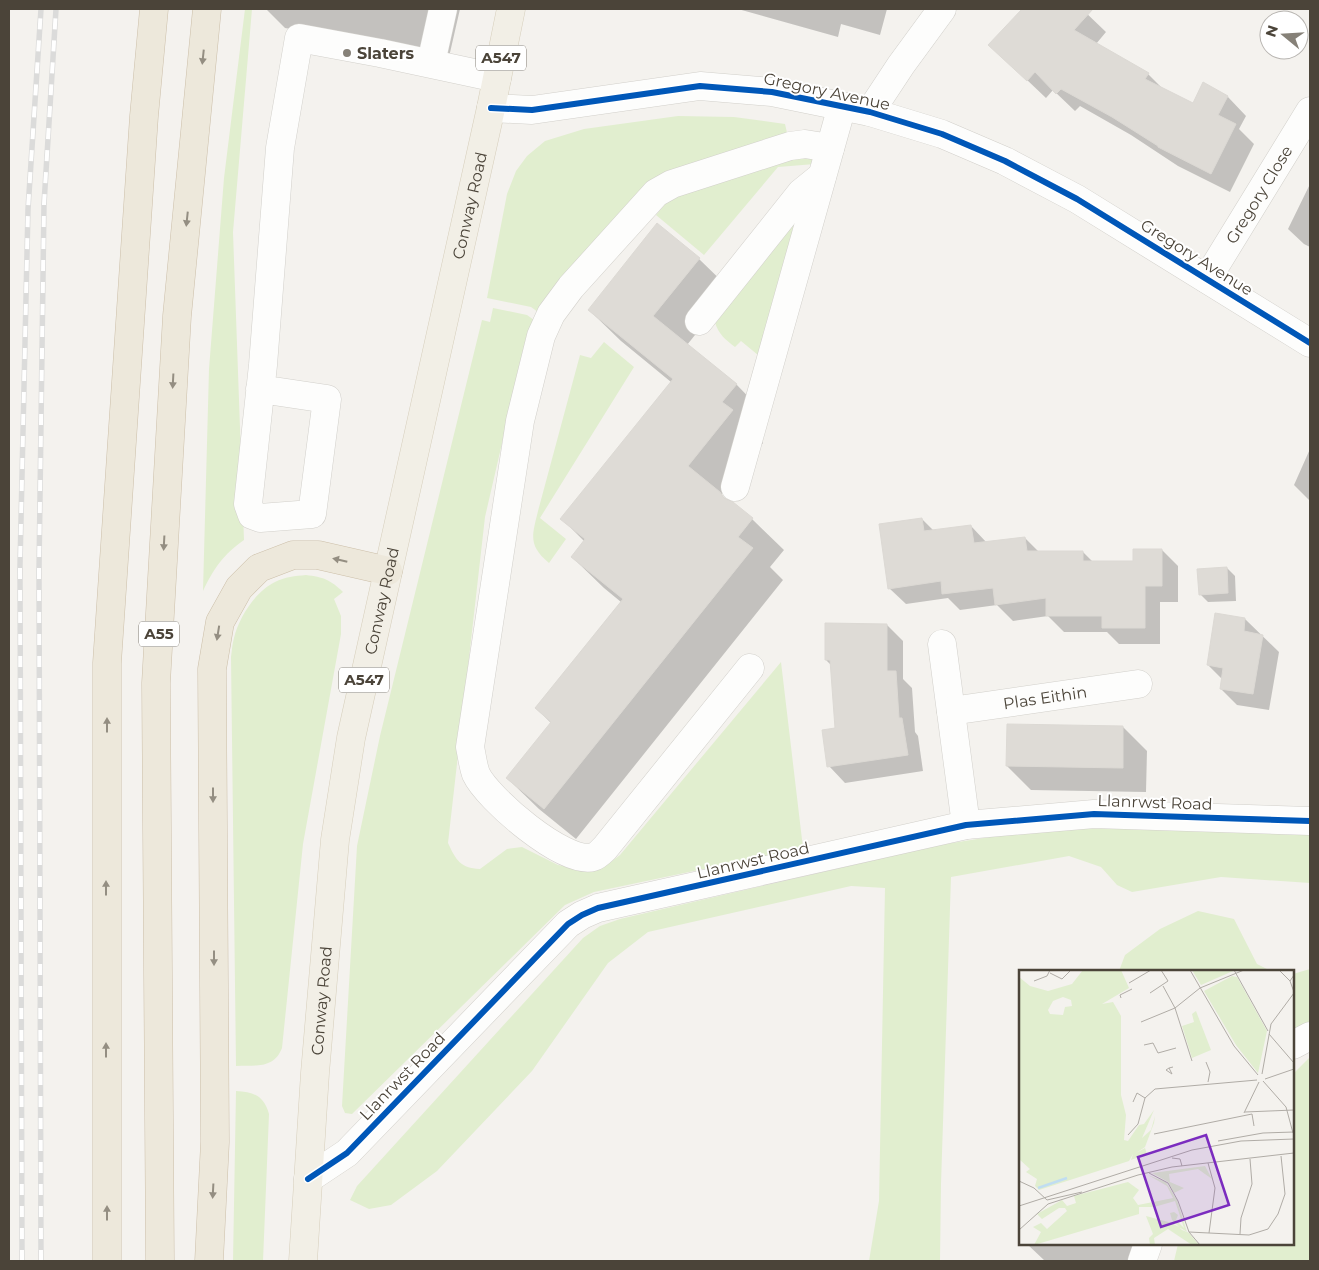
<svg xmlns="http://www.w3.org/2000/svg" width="1319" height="1270" font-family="Montserrat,sans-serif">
	<rect width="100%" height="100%" fill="#f4f2ee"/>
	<path fill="#e1eecf" d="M245,9H252L233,232L244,540C223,555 214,568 203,591L209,369L224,178Z
		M678,116L734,117L785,124L788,137L685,169L538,312L531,307L487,298L507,194L516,171L527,156L545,141L584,129Z
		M798,153L817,158L815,164L778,167L704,255L656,215L671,197Z
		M800,209L764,360L741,341L735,347C726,340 718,334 715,322Z
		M493,308L527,315L534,320L527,335L485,517L448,843C456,860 460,868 480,869L507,849L522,847L558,865L581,869L604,867L620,855L781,662L803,848L594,892L565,905L352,1114L345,1113L342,1106L357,846L380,736L482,320L490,322Z
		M604,342L634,367L540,518L566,539L549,563C528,545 532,536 538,511L580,355L591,358Z
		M306,575C323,577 331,580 343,592L334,599L341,616V634L303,844L282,1048C274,1069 256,1065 236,1066L231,657C232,651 232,644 234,638C239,617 256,591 275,582C285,577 295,576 306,575Z
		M1117,826L1310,830V883L1221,877L1132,892L1117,885L1101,867L1069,856L951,877L941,1184L940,1261H869L879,1201L885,888L851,886L648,932L608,963L532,1071L437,1171L391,1205L369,1209L350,1200L357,1186L583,938L600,926L620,919L939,845L1003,835Z
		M1198,911L1234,919L1257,964L1271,971H1119L1125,955L1160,929Z
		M1310,969V1021L1293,1030V974Z
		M1310,1057V1261H1174L1178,1244H1293V1074Z
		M236,1091C254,1092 264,1096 269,1114L263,1261H233Z"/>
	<path fill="#0003" d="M266,9H460L449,57L285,28Z
		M738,9H887L880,35L841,24L838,37Z
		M1023,9H1082L1106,32L1096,44L1148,74L1164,90L1193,104L1204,84L1228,97L1246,116L1239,129L1254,144L1230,192L1178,166L1131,135L1080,106L1075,111L1053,90L1046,98L990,45Z
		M1310,184V247L1304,244L1288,229Z
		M699,259L731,290L687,345L736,384L767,416L754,433L763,443L721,495L752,519L784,550L770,567L783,580L576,839L539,809L507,778L551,723L536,708L621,602L604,588L572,557L585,542L562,519L671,382L621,341L589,310Z
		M1310,449V501L1294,485Z
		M922,519L934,531L971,526L987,543L1025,538L1039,552H1083L1093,562H1134L1162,550L1178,566V602H1160V644H1119L1107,632H1064L1048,616L1013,621L997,605L960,610L948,598L906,604L889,588Z
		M1227,568L1235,576L1236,601L1208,602L1200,594Z
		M1245,619L1279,652L1269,710L1237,705L1221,689L1222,679L1208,665Z
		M887,625L903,641V679L912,688L915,732L918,736L923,771L845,783L829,766L836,729L832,666L826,660Z
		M1123,727L1147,751L1146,792L1031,790L1007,766Z
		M1027,1244H1135L1137,1261H1045Z"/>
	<path fill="#dedbd6" stroke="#dcd9d4" d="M1022,9H1093L1074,30L1149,73L1145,79L1193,103L1203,82L1228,96L1218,115L1236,124L1211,174L1158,147V146L1112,117L1061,89L1056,94L1035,72L1027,81L988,45Z
		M657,223L700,258L653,316L737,384L722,402L733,410L688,466L720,492L724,498L733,502L753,518L738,537L753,548L544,809L506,778L551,722L535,708L623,599L571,557L585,539L560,519L673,379L588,310Z
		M922,518L924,531L971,525L974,543L1025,537L1027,551H1083V561H1133V549H1162V586H1145V628H1102V616H1046V598L995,605L993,588L942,594L941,581L888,589L879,524Z
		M1227,567L1228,593L1199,595L1197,569Z
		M1215,613L1245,618L1244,631L1263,635L1253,694L1220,689L1223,668L1207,665Z
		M825,623L887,624V671H896L899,718H902L908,755L827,767L822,730L835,728L830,660H825Z
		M1007,724L1123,726V768L1006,766Z"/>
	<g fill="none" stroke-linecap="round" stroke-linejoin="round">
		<g stroke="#d2d0cb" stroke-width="29">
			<g id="minor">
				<path d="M431,63L443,9"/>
				<path d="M491,108L532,110L700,86L772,92L870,112L942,134L1005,161L1077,199L1310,343"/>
				<path d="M870,112L901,65L942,9"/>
				<path id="s1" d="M1207,279L1310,111"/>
				<path d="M699,321L801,193L822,176"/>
				<path d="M260,389L327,399L312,514L260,518L252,515L248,504L263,365L280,148L299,38L380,53L497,78"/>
				<path d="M735,487L842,106"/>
				<path d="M942,644L966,825"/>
				<path d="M750,668L605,848C602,851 597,856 593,857C564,865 487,798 476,774C473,766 472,756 470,747L520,421L541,336L551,314L571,287L656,193L672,184L790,146L805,144L830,148"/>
				<path id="s2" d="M951,711L1138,684"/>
				<path d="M1293,1045L1310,1036"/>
				<path d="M308,1179L347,1153L568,924L582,915L598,908L966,825L1094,814L1310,821"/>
				<path d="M1142,1261L1148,1244"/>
			</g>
		</g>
		<g stroke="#d6cebb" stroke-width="29">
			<g id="major">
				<path id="s3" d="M303,1261L315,1073L335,840L351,738L491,108L511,9"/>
			</g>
		</g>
		<g stroke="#ccbfa9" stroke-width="29">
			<path id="highway" d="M107,1261V663L144,116L154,9
				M160,1261L156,683L177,316L207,9
				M209,1261L215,1142L212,669L220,622L239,588L259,568L293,555H318L388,571"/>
		</g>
		<use href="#minor" stroke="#fdfdfc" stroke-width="28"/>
		<use href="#major" stroke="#f2efe6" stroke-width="28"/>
		<use href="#highway" stroke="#ede8db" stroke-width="28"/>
		<g stroke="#dbdbda" stroke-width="5.5">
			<path id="rail" d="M22,1261L20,565L28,209L41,9
				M41,1261L39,570L44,204L56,9"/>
		</g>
		<use href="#rail" stroke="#fff" stroke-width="4" stroke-dasharray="11" stroke-linecap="butt"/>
		<g stroke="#fff" stroke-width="9">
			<path id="cycleway" d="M491,108L532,110L700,86L772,92L870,112L942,134L1005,161L1077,199L1310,343
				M308,1179L347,1153L568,924L582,915L598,908L966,825L1094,814L1310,821"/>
		</g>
		<use href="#cycleway" stroke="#0057b8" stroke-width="6"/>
	</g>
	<defs><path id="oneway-solid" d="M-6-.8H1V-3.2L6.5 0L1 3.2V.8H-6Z" transform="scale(1.25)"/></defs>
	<g fill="#948e82">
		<use href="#oneway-solid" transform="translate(203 57) rotate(96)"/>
		<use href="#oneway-solid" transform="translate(187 219) rotate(96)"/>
		<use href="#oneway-solid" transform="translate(173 381) rotate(93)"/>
		<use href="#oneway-solid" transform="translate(164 543) rotate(93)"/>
		<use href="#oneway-solid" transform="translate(340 560) rotate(-167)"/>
		<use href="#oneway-solid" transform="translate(218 633) rotate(99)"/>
		<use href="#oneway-solid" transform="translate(107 725) rotate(-90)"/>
		<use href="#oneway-solid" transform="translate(213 795) rotate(90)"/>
		<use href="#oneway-solid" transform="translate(106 888) rotate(-90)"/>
		<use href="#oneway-solid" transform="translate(214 958) rotate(90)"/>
		<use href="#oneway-solid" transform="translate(106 1050) rotate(-90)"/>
		<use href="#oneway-solid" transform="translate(213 1191) rotate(93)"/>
		<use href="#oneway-solid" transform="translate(107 1213) rotate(-90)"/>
	</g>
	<circle fill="#868178" stroke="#fff" stroke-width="2" cx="347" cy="53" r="5"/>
	<g text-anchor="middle" stroke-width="4" stroke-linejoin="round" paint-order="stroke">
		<g fill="#fff" stroke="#817c74" stroke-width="1">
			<rect x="476" y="45.5" width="50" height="25" rx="4"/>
			<rect x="139" y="621.5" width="40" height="25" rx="4"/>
			<rect x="339" y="667.5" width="50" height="25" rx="4"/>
		</g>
		<g font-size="15" font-weight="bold" fill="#4b4439">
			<text x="501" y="63">A547</text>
			<text x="159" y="639">A55</text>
			<text x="364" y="685">A547</text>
		</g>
		<g font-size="16" font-weight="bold" fill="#4b4439" stroke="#fff" text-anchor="start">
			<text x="357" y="59">Slaters</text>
		</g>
		<g font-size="16" fill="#4b4439" stroke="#fff">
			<text transform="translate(827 91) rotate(12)" y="6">Gregory Avenue</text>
			<text dy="6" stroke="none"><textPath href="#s1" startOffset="99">Gregory Close</textPath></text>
			<text dy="6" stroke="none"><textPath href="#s3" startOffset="1071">Conway Road</textPath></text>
			<text transform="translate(1197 257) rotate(32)" y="6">Gregory Avenue</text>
			<text dy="6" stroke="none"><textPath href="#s3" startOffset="666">Conway Road</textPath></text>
			<text dy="6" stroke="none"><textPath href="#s2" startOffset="95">Plas Eithin</textPath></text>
			<text transform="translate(1155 802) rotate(2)" y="6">Llanrwst Road</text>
			<text transform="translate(753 860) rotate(-13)" y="6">Llanrwst Road</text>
			<text dy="6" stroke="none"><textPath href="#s3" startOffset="261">Conway Road</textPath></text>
			<text transform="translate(402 1076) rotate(-46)" y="6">Llanrwst Road</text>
		</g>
	</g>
	<g transform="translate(1019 970)">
		<rect width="275" height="275" fill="#f4f2ee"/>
		<path d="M64,0H102L110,18L83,34L94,32L102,46V125L107,145L105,170L109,171L120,155L125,154L135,140L123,168L132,160L136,146L135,153L126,177L117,183L126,178L128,184L112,190L114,184L110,191L20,220L16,216L18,209L7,202L11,199L0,189V7L11,16L29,21L53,14ZM44,27L52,30L53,36L46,37L44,45L31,44L29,40L34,31ZM173,0H214V1L182,15ZM213,6L218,7L248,61L239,103L217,75L185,21ZM177,41L192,80L173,88L163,56L175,52L173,44ZM186,196L193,209L179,199L150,204L151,212L165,218L155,223L149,212L133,203ZM129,205L147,212L158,230L168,262L163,260L153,250L151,243L155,242L159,245L157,250L165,258L156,231L135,237H120V244L15,275L22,262L14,257L22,253L28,259L48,241L46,238H40L23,249L18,244L43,230L48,236L57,233L55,226L109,212L120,220L114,228L119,235L154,228L148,216ZM127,246L153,253L170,263L180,275H173L149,259L135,268L136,275H131L130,268L134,264Z" fill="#e1eecf" fill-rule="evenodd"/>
		<path fill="none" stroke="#c0ddf1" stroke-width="2.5" d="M19,218L48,208"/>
		<path fill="none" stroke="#b0aca6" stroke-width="1" d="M171,0L215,76L239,105M215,0L249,61M260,0L271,11M31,3L43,9L52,0M275,5L271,11L275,22M15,11L28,6L31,0M110,13L132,0M144,16L156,38L173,91M131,23L149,11L142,0M102,28L101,25L113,19M122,52L156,38L181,18L225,0M250,64L275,93M125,75L134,73L139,83L157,78M187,92L191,102L189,112M150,98L153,104L147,100L150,98L154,97M243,104L252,54L275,23M246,109L275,99M244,111L267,137L274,163M114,132L118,123L126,128M226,142L275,140M225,143L240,112M135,164L233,144L235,156M109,165L119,154L126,128L136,119L238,110M199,171L244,163L275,162M153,188L161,189L163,196M189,193L196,218L190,263M130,203L149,213L159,231L170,262L181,275M0,211L15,218L28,230L63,222M0,236L173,180L222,171L275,169M0,260L29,234L119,205L153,197L275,183M170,262L230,265L249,259L259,244L266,224L262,186M221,264L222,248L233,214L231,189"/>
		<path fill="#7b2cbf" fill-opacity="0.15" stroke="#7b2cbf" stroke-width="2.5" d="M187,165L210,235L142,257L119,187Z"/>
		<rect width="275" height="275" fill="none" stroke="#4b4439" stroke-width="2.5"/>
	</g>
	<rect width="1319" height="1270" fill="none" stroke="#4b4439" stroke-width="20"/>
	<g transform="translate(1284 35) rotate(288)"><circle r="24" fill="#ffffff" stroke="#b7b4b0"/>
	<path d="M0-4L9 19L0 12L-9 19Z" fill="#868178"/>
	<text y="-8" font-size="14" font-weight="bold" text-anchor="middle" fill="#4b4439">N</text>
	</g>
</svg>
